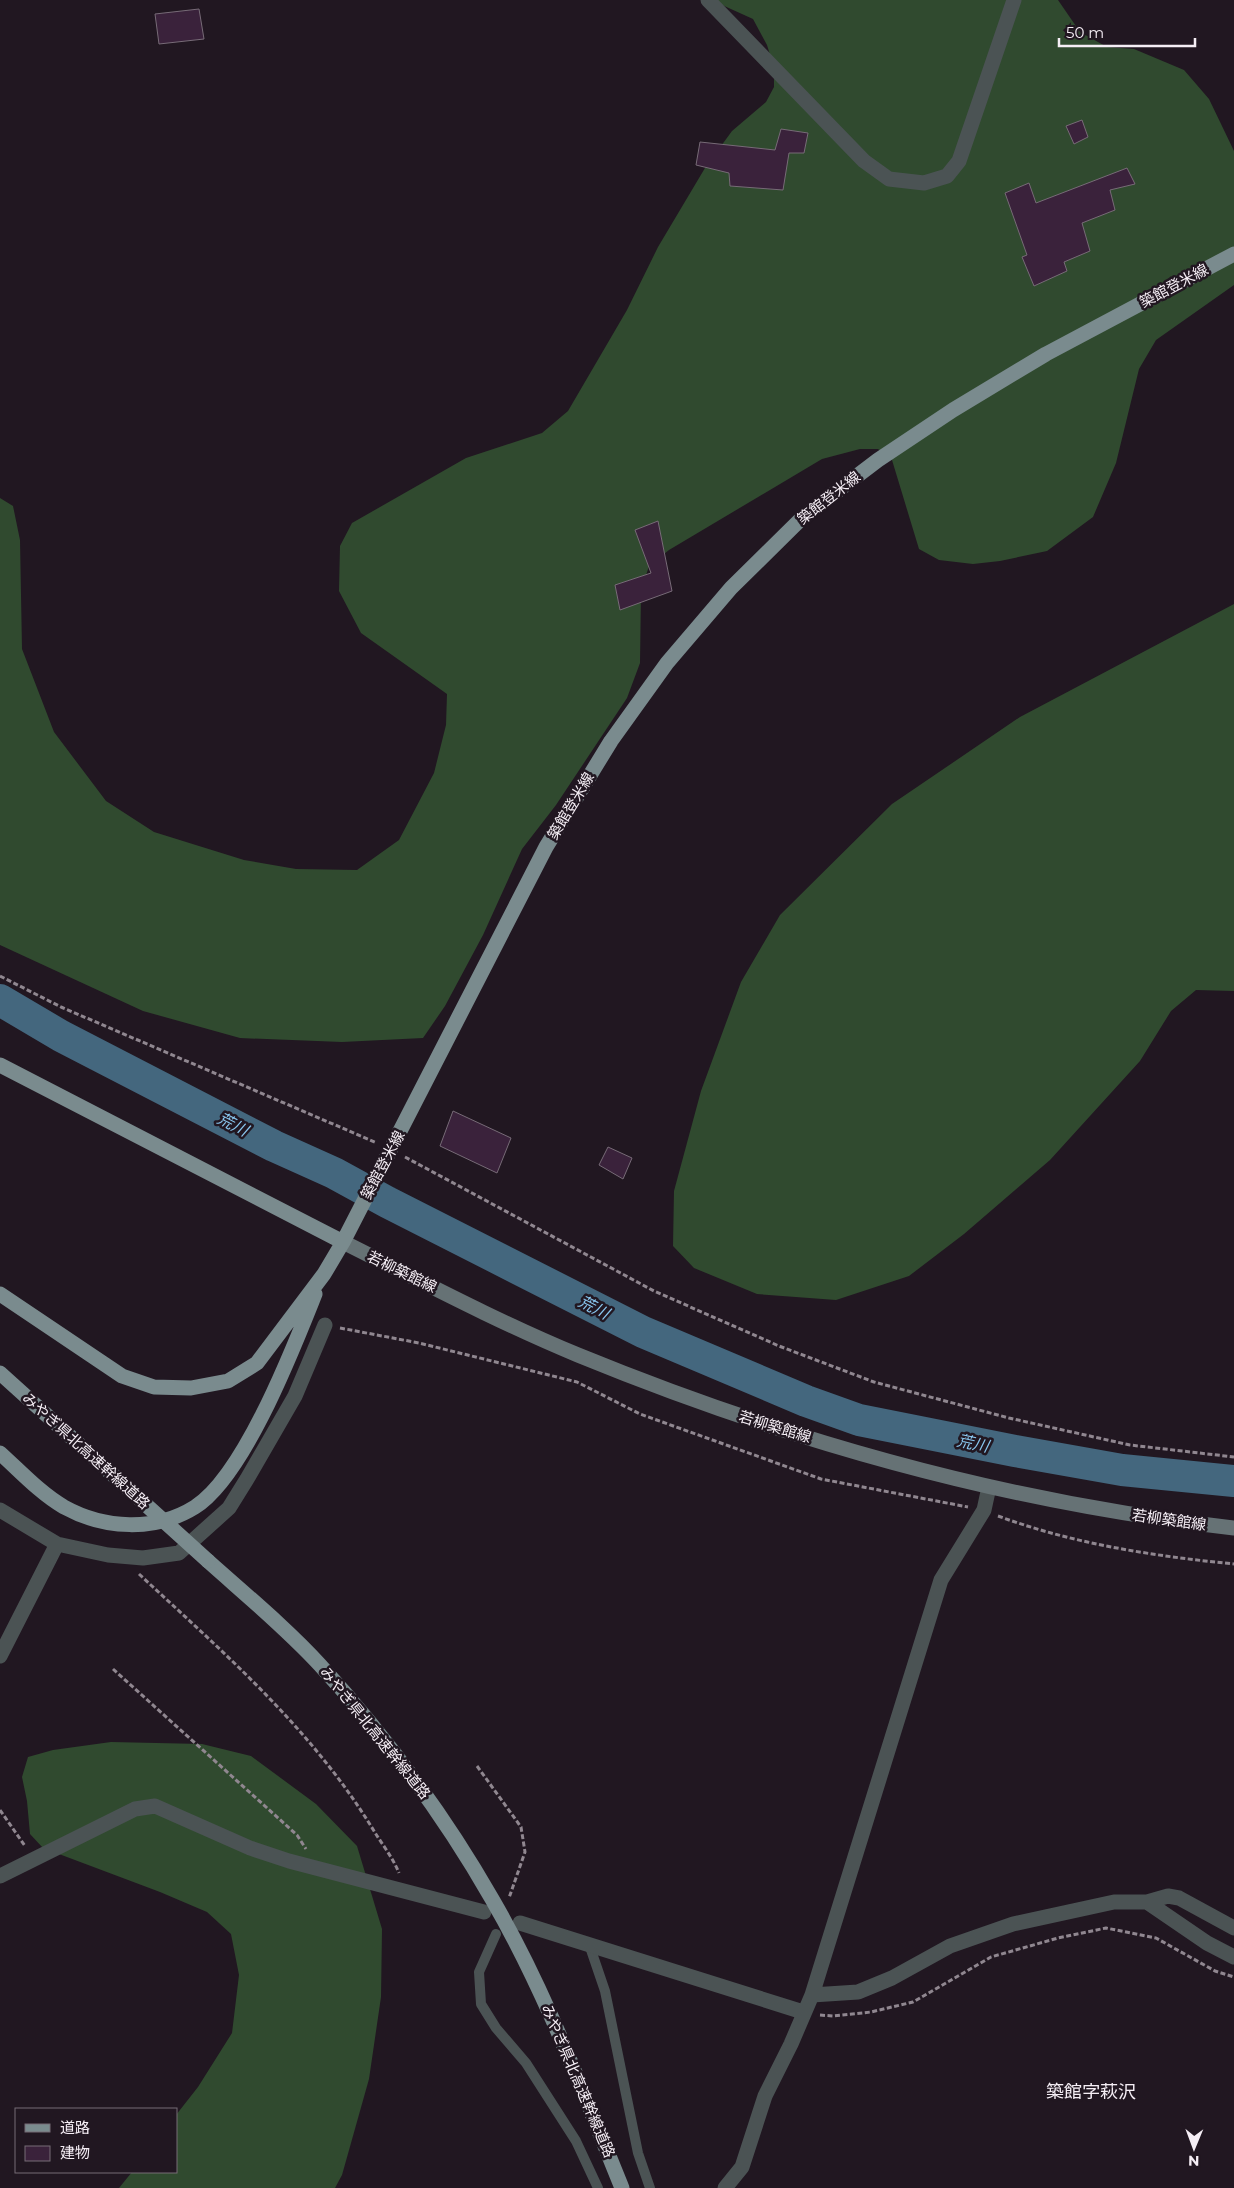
<svg xmlns="http://www.w3.org/2000/svg" width="1234" height="2188" font-family="Montserrat,'Noto Sans JP',sans-serif">
	<rect width="100%" height="100%" fill="#211721"/>
	<path fill="#304a2f" d="M711,0H1058L1080,32L1107,47L1134,49L1184,70L1209,99L1234,151V285L1156,340L1139,369L1116,463L1093,517L1047,551L1000,561L973,564L939,560L919,549L892,460L878,449H860L822,459L669,550L649,566L641,591L640,663L627,698L556,805L522,849L483,935L445,1006L423,1038L342,1042L240,1038L143,1011L0,945V498L13,506L20,540L22,649L54,732L106,801L154,832L244,860L296,869L357,870L399,840L434,773L446,725L447,694L361,633L339,591L340,546L352,523L466,458L542,433L568,411L627,310L658,247L705,168L732,131L766,102L774,87V68L767,45L753,19Z
		M1234,604V991L1196,990L1171,1011L1140,1061L1050,1160L964,1234L909,1276L836,1300L757,1294L694,1268L673,1246L674,1191L701,1091L741,982L780,915L892,804L1020,717Z
		M111,1742L202,1744L251,1756L316,1804L357,1846L382,1929L381,1997L369,2079L342,2175L335,2188H119L132,2172H176V2115L198,2087L232,2033L239,1975L231,1934L207,1912L160,1892L43,1848L30,1834L27,1801L22,1777L28,1757L53,1750Z"/>
	<g fill="none" stroke-linecap="round" stroke-linejoin="round">
		<path stroke="#44677e" stroke-width="32" d="M0,1000L61,1036L274,1146L334,1173L387,1202L643,1332L806,1401L859,1420L1015,1451L1122,1470L1234,1481"/>
	</g>
	<path fill="#3a223b" stroke="#776b77" d="M199,9L204,39L159,44L155,14Z
		M1082,120L1088,137L1074,144L1066,126Z
		M781,129L808,133L804,153H789L783,190L730,186L729,173L696,165L700,142L775,150Z
		M1127,168L1135,184L1110,190L1115,210L1082,223L1090,251L1064,262L1067,271L1034,286L1022,257L1027,255L1005,193L1029,183L1036,203Z
		M658,521L672,591L620,610L615,585L651,573L635,530Z
		M453,1111L511,1138L497,1173L440,1146Z
		M608,1147L632,1158L623,1179L599,1165Z"/>
	<g fill="none" stroke-linecap="round" stroke-linejoin="round">
		<path stroke="#908790" stroke-width="3" stroke-dasharray="5 2.5" stroke-linecap="butt" d="M0,976L61,1007L377,1143
			M405,1157L654,1291L779,1346L874,1382L1009,1418L1130,1445L1234,1457
			M340,1328L419,1343L577,1382L640,1414L821,1479L968,1507
			M998,1516C1074,1544 1153,1556 1234,1564
			M139,1574C225,1654 312,1729 374,1831C382,1844 393,1858 399,1873
			M113,1669L297,1835L306,1849
			M477,1766L521,1827L525,1852L509,1898
			M0,1810L25,1846
			M820,2015L833,2016L871,2012L913,2002L991,1957L1058,1938L1106,1928L1156,1938L1215,1971L1234,1977"/>
		<path stroke="#4b5354" stroke-width="10" d="M496,1934L479,1972L481,2004L496,2028L526,2063L576,2141L598,2188
			M590,1947L605,1991L638,2153L650,2188"/>
		<path stroke="#4b5354" stroke-width="15" d="M708,0L864,161L889,179L924,183L947,176L959,161L1014,0
			M0,1510L57,1544L108,1555L143,1558L179,1553L229,1508L247,1479L295,1396L325,1325
			M0,1656L57,1544
			M0,1876L135,1809L155,1806L250,1848L289,1861L484,1912
			M1147,1902L1207,1943L1234,1957
			M520,1923L803,2012
			M812,1995L858,1992L892,1978L950,1946L1013,1924L1114,1902H1147L1168,1896L1179,1898L1234,1928
			M725,2188L742,2167L765,2096L791,2044L812,1995L941,1580L984,1510L989,1487"/>
		<path stroke="#667275" stroke-width="15" d="M343,1242C421,1281 498,1322 578,1355C788,1441 1008,1503 1234,1528"/>
		<path stroke="#7a8b8e" stroke-width="15" d="M0,1065L343,1242
			M0,1294L122,1376L154,1387L191,1388L228,1381L257,1363L324,1274L343,1242L546,847L611,741L667,663L731,588L803,517L878,460L953,410L1046,354L1234,254
			M0,1373L134,1494
			M0,1453C20,1471 40,1493 64,1507C104,1529 155,1532 195,1507C244,1476 293,1349 315,1294
			M208,1561C246,1595 286,1628 320,1665C385,1736 444,1815 492,1899C545,1990 582,2090 622,2188"/>
		<path stroke="#7a8b8e" stroke-width="15" d="M134,1494L208,1561"/>
	</g>
	<g text-anchor="middle" stroke-width="5" stroke-linejoin="round" paint-order="stroke">
		<g font-size="15" fill="#f5eef5" stroke="#211721">
			<text transform="translate(1174 286) rotate(-28)" y="5">築館登米線</text>
			<text transform="translate(829 498) rotate(-38)" y="5">築館登米線</text>
			<text transform="translate(571 806) rotate(-59)" y="5">築館登米線</text>
			<text transform="translate(383 1165) rotate(-62)" y="5">築館登米線</text>
			<text transform="translate(402 1272) rotate(26)" y="5">若柳築館線</text>
			<text transform="translate(775 1427) rotate(17)" y="5">若柳築館線</text>
			<text transform="translate(86 1451) rotate(42)" y="5">みやぎ県北高速幹線道路</text>
			<text transform="translate(1169 1520) rotate(8)" y="5">若柳築館線</text>
			<text transform="translate(375 1733) rotate(51)" y="5">みやぎ県北高速幹線道路</text>
			<text transform="translate(578 2081) rotate(67)" y="5">みやぎ県北高速幹線道路</text>
		</g>
		<g font-size="16" font-style="italic" fill="#89c6ee" stroke="#211721">
			<text transform="translate(233 1124) rotate(27)" y="6">荒川</text>
			<text transform="translate(594 1307) rotate(27)" y="6">荒川</text>
			<text transform="translate(973 1443) rotate(12)" y="6">荒川</text>
		</g>
		<g font-size="18" fill="#f5eef5" stroke="#211721">
			<text x="1091" y="2098">築館字萩沢</text>
		</g>
	</g>
	<rect x="15" y="2108" width="162" height="65" fill="#211721" stroke="#766d76"/>
	<rect x="25" y="2124" width="25" height="8" fill="#7a8b8e" stroke="#766d76"/>
	<text x="60" y="2133" font-size="15" fill="#f5eef5">道路</text>
	<rect x="25" y="2146" width="25" height="15" fill="#3a223b" stroke="#766d76"/>
	<text x="60" y="2158" font-size="15" fill="#f5eef5">建物</text>
	<g transform="translate(1194 2148) rotate(181)" stroke="#211721" stroke-width="4" paint-order="stroke">
	<path d="M0-4L9 19L0 12L-9 19Z" fill="#f5eef5"/>
	<text y="-8" font-size="14" font-weight="bold" text-anchor="middle" fill="#f5eef5">N</text>
	</g>
	<path d="M1059 38v8h136v-8" fill="none" stroke="#f5eef5" stroke-width="2.5"/>
	<text x="1066" y="38" font-size="15" fill="#f5eef5" stroke="#211721" stroke-width="4" paint-order="stroke">50 m</text>
</svg>
